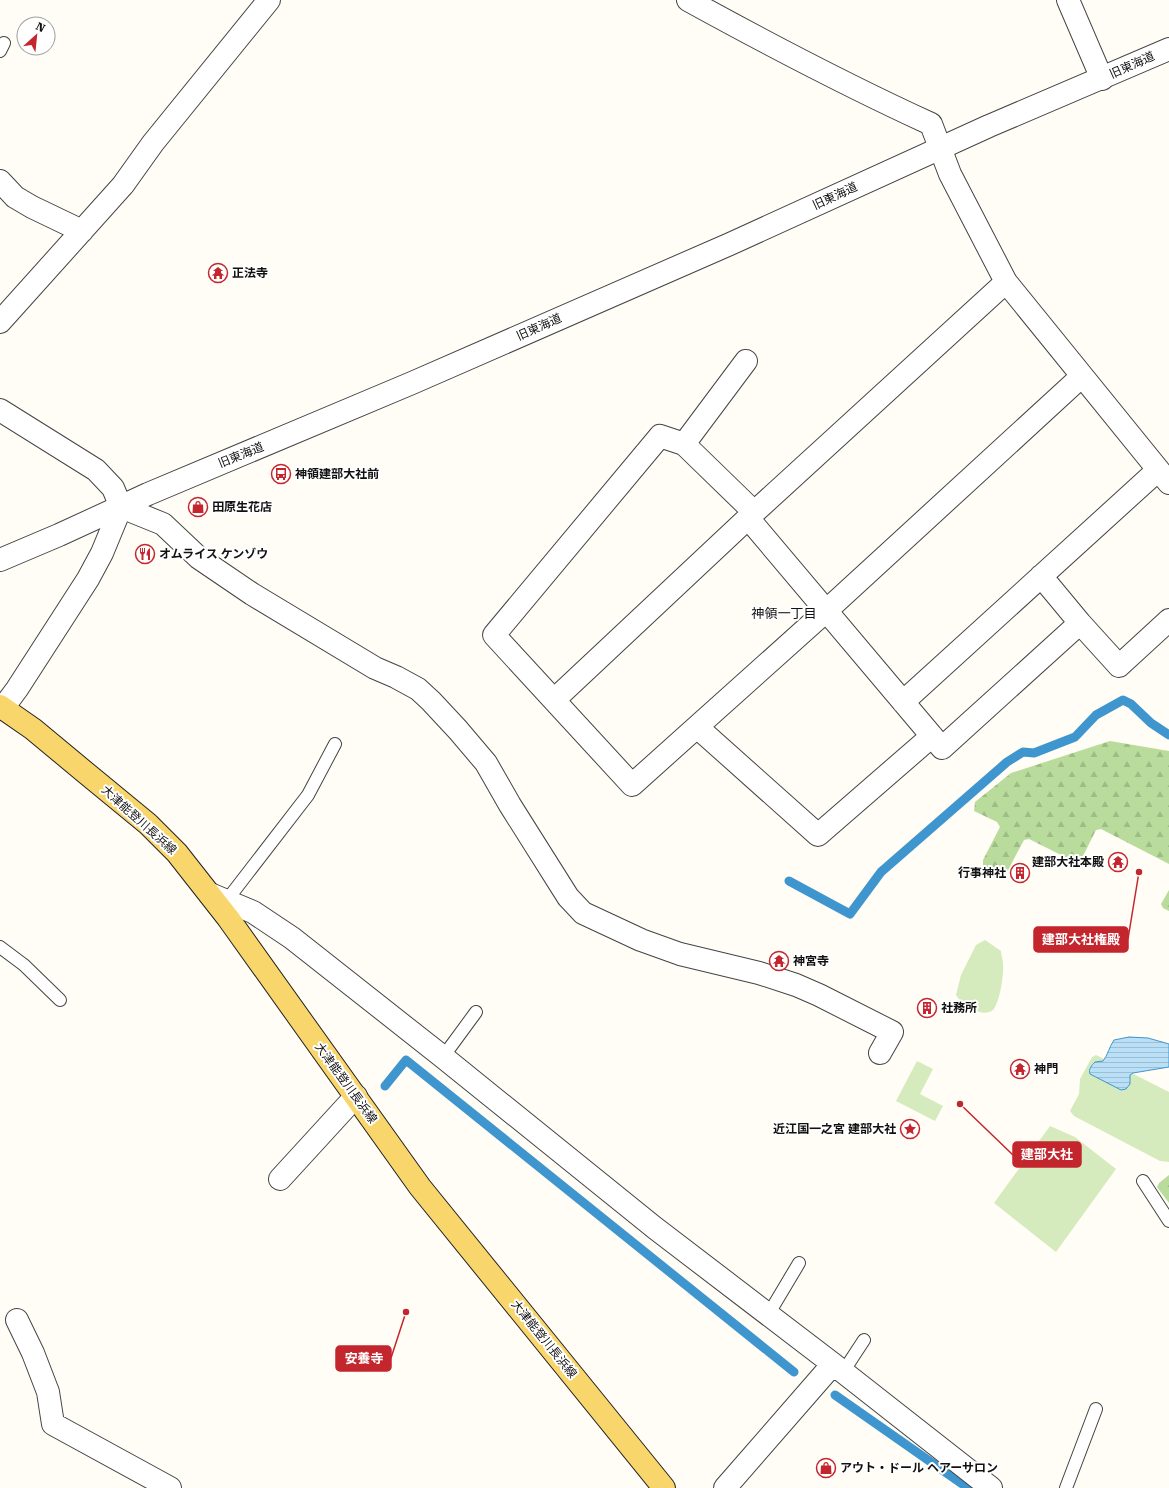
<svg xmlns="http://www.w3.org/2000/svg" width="1169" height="1488" font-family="'Roboto Serif','Noto Sans JP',serif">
	<defs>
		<pattern id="forest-firs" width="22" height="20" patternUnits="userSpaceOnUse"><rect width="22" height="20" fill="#b9dc9c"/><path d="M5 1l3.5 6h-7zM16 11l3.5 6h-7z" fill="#9ebc85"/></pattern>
		<pattern id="water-rules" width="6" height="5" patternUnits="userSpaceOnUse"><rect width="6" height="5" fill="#b9e0f7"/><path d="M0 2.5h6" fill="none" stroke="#9ebfd3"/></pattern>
	</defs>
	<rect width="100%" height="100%" fill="#fffdf5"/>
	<path fill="url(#forest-firs)" d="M1110,741L1169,751V864L1101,829L1096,830L1080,862H1075L1029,839L1024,840L1006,874L1000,876L983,867V860L1000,827L997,822L974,811L975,802L1011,773Z
		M1169,890V911L1163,908L1161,904Z
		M1169,1175V1203L1157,1187L1159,1183Z"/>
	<path fill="#d5ebbd" d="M985,940L1001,951C1001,955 1003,959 1003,964C1004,974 1000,1002 993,1010C988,1014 980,1013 975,1010C966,1005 961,1003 956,995L961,975L976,945Z
		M1096,1055L1169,1092V1162L1160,1161L1074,1116L1070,1111L1079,1094L1080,1079L1092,1057Z
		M917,1061L933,1069L920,1094L943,1106L935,1121L896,1101Z
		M1050,1126L1075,1137L1116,1169L1056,1252L994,1203Z"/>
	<path fill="url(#water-rules)" stroke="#3f96cf" d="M1129,1037L1148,1038L1169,1044V1067L1133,1073L1130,1075V1084L1126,1089L1121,1090L1090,1074C1088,1069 1092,1065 1095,1062L1103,1061C1108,1055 1109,1047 1114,1040Z"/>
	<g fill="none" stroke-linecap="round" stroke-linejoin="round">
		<path stroke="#3f96cf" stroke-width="9" d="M789,881L850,914L881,872L1007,762L1023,752L1034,753L1075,737L1096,715L1123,700L1131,704L1151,723L1169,735
			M385,1086L406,1060L794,1372
			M835,1395L968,1488"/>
		<g stroke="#444" stroke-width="14">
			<path id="service" d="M0,51L4,43
				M227,900L308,795L335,744
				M0,947L24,965L60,1000
				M443,1057L476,1012
				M1143,1181L1169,1221
				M768,1315L799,1263
				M843,1372L864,1340
				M1066,1488L1096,1409"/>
		</g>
		<g stroke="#444" stroke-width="24">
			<path id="minor" d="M688,0C768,44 848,86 931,124L950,174L1006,282L1169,483
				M1068,0L1102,79
				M0,181L15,197L32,207L82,231
				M0,322L123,185L153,143L269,0
				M0,410L96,470L113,488L121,507L163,524L199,558L252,594L375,668L396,677L418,689L431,701L458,730L486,763L510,805L568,897L583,913L641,940L680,954L759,973L796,985L819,995L892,1032L880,1053
				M684,444L746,361
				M754,512L684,444L660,436L494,635L632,785L826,611L1082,376
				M748,518L942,748L1080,623
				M1041,576L1080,623L1119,666L1169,620
				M554,700L748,518L1006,282
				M903,702L1158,470
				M3,708L17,689L88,579L102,553L121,507
				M697,727L818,835L932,736
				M210,894L253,912L292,938L443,1057L655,1228L833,1364L991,1488
				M280,1179L356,1096
				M17,1320L33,1353L48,1392L53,1424L170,1488
				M725,1488L833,1364"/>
		</g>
		<g stroke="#444" stroke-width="24">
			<path id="tertiary" d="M0,560L59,535L148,494L412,383L730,244L989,126L1169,49"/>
		</g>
		<g stroke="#222" stroke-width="24">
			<path id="primary" d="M0,706L33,729L86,773L148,824L177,853L228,918L420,1187L664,1488"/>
		</g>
		<use href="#service" stroke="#fff" stroke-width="12"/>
		<use href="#minor" stroke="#fff" stroke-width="22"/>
		<use href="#tertiary" stroke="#fff" stroke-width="22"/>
		<use href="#primary" stroke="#f9d66b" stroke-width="22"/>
	</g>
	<defs>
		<g id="temple-ring" transform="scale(1)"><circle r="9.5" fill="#fff" stroke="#c4262e" stroke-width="1.5"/><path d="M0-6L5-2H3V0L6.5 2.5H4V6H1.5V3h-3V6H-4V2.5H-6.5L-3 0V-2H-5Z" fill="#c4262e"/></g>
		<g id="bus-ring" transform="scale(1)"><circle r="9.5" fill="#fff" stroke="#c4262e" stroke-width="1.5"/><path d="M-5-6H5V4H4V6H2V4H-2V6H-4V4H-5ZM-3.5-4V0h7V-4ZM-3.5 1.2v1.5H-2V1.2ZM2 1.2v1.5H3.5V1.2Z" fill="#c4262e"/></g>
		<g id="shop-ring" transform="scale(1)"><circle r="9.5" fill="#fff" stroke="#c4262e" stroke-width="1.5"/><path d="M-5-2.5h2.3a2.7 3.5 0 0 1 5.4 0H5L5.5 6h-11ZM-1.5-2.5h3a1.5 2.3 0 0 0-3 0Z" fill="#c4262e"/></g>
		<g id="restaurant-ring" transform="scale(1)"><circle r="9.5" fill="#fff" stroke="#c4262e" stroke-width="1.5"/><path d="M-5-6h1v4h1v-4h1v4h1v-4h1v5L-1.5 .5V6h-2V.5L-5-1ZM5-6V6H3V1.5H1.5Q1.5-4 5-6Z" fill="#c4262e"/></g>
		<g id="building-ring" transform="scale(1)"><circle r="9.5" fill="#fff" stroke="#c4262e" stroke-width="1.5"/><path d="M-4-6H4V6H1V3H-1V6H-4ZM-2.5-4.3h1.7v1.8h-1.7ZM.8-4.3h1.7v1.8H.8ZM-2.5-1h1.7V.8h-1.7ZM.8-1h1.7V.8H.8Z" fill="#c4262e"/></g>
		<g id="sight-ring" transform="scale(1)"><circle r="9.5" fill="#fff" stroke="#c4262e" stroke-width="1.5"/><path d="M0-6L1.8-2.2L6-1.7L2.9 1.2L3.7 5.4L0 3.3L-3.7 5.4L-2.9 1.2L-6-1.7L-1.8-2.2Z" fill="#c4262e"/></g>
	</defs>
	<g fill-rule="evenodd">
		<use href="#temple-ring" x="218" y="273"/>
		<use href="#bus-ring" x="281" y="474"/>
		<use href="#shop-ring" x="198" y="507"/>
		<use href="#restaurant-ring" x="145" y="554"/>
		<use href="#temple-ring" x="1118" y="862"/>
		<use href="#building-ring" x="1020" y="873"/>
		<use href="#temple-ring" x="779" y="961"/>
		<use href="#building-ring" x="927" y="1008"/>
		<use href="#temple-ring" x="1020" y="1069"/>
		<use href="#sight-ring" x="910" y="1129"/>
		<use href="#shop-ring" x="826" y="1468"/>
	</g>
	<g text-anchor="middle" stroke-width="4" stroke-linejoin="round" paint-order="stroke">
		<g font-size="12" fill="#111" stroke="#fff">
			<text transform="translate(1132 65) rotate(-24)" y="4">旧東海道</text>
			<text transform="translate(835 196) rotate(-25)" y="4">旧東海道</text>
			<text transform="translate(539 327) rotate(-24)" y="4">旧東海道</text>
			<text transform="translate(241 455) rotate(-22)" y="4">旧東海道</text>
			<text transform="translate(139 820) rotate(42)" y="4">大津能登川長浜線</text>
			<text transform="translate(346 1083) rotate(54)" y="4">大津能登川長浜線</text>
			<text transform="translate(544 1339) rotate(51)" y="4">大津能登川長浜線</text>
		</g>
		<g font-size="12" font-weight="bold" fill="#111" stroke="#fff" text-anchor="start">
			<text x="232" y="277">正法寺</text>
			<text x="295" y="478">神領建部大社前</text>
			<text x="212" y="511">田原生花店</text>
			<text x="159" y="558">オムライス ケンゾウ</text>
			<text x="1104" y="866" text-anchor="end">建部大社本殿</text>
			<text x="1006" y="877" text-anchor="end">行事神社</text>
			<text x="793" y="965">神宮寺</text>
			<text x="941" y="1012">社務所</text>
			<text x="1034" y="1073">神門</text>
			<text x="896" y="1133" text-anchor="end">近江国一之宮 建部大社</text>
			<text x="840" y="1472">アウト・ドール ヘアーサロン</text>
		</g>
		<g font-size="13" fill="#111" stroke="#fff">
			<text x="784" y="618">神領一丁目</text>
		</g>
	</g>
	<path fill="none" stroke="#c4262e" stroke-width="1.5" d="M1139 872L1128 939M960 1104L1013 1155M406 1312L391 1358"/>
	<g fill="#c4262e" stroke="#fff" stroke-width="1.5">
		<circle cx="1139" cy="872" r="4"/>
		<circle cx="960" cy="1104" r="4"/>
		<circle cx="406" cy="1312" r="4"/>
	</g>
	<g fill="#c4262e" stroke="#c4262e" stroke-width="1.5">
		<rect x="1034" y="927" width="94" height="25" rx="4"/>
		<rect x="1013" y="1142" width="68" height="25" rx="4"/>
		<rect x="336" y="1346" width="55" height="25" rx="4"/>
	</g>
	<g font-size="13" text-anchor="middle" font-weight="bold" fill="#fff">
		<text x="1081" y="944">建部大社権殿</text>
		<text x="1047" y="1159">建部大社</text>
		<text x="364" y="1363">安養寺</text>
	</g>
	<g transform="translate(36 36) rotate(27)"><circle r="19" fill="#ffffff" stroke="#a0a0a0"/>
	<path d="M0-3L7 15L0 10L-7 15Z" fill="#c4262e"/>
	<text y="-6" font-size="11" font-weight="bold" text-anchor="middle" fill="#111111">N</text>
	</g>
</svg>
